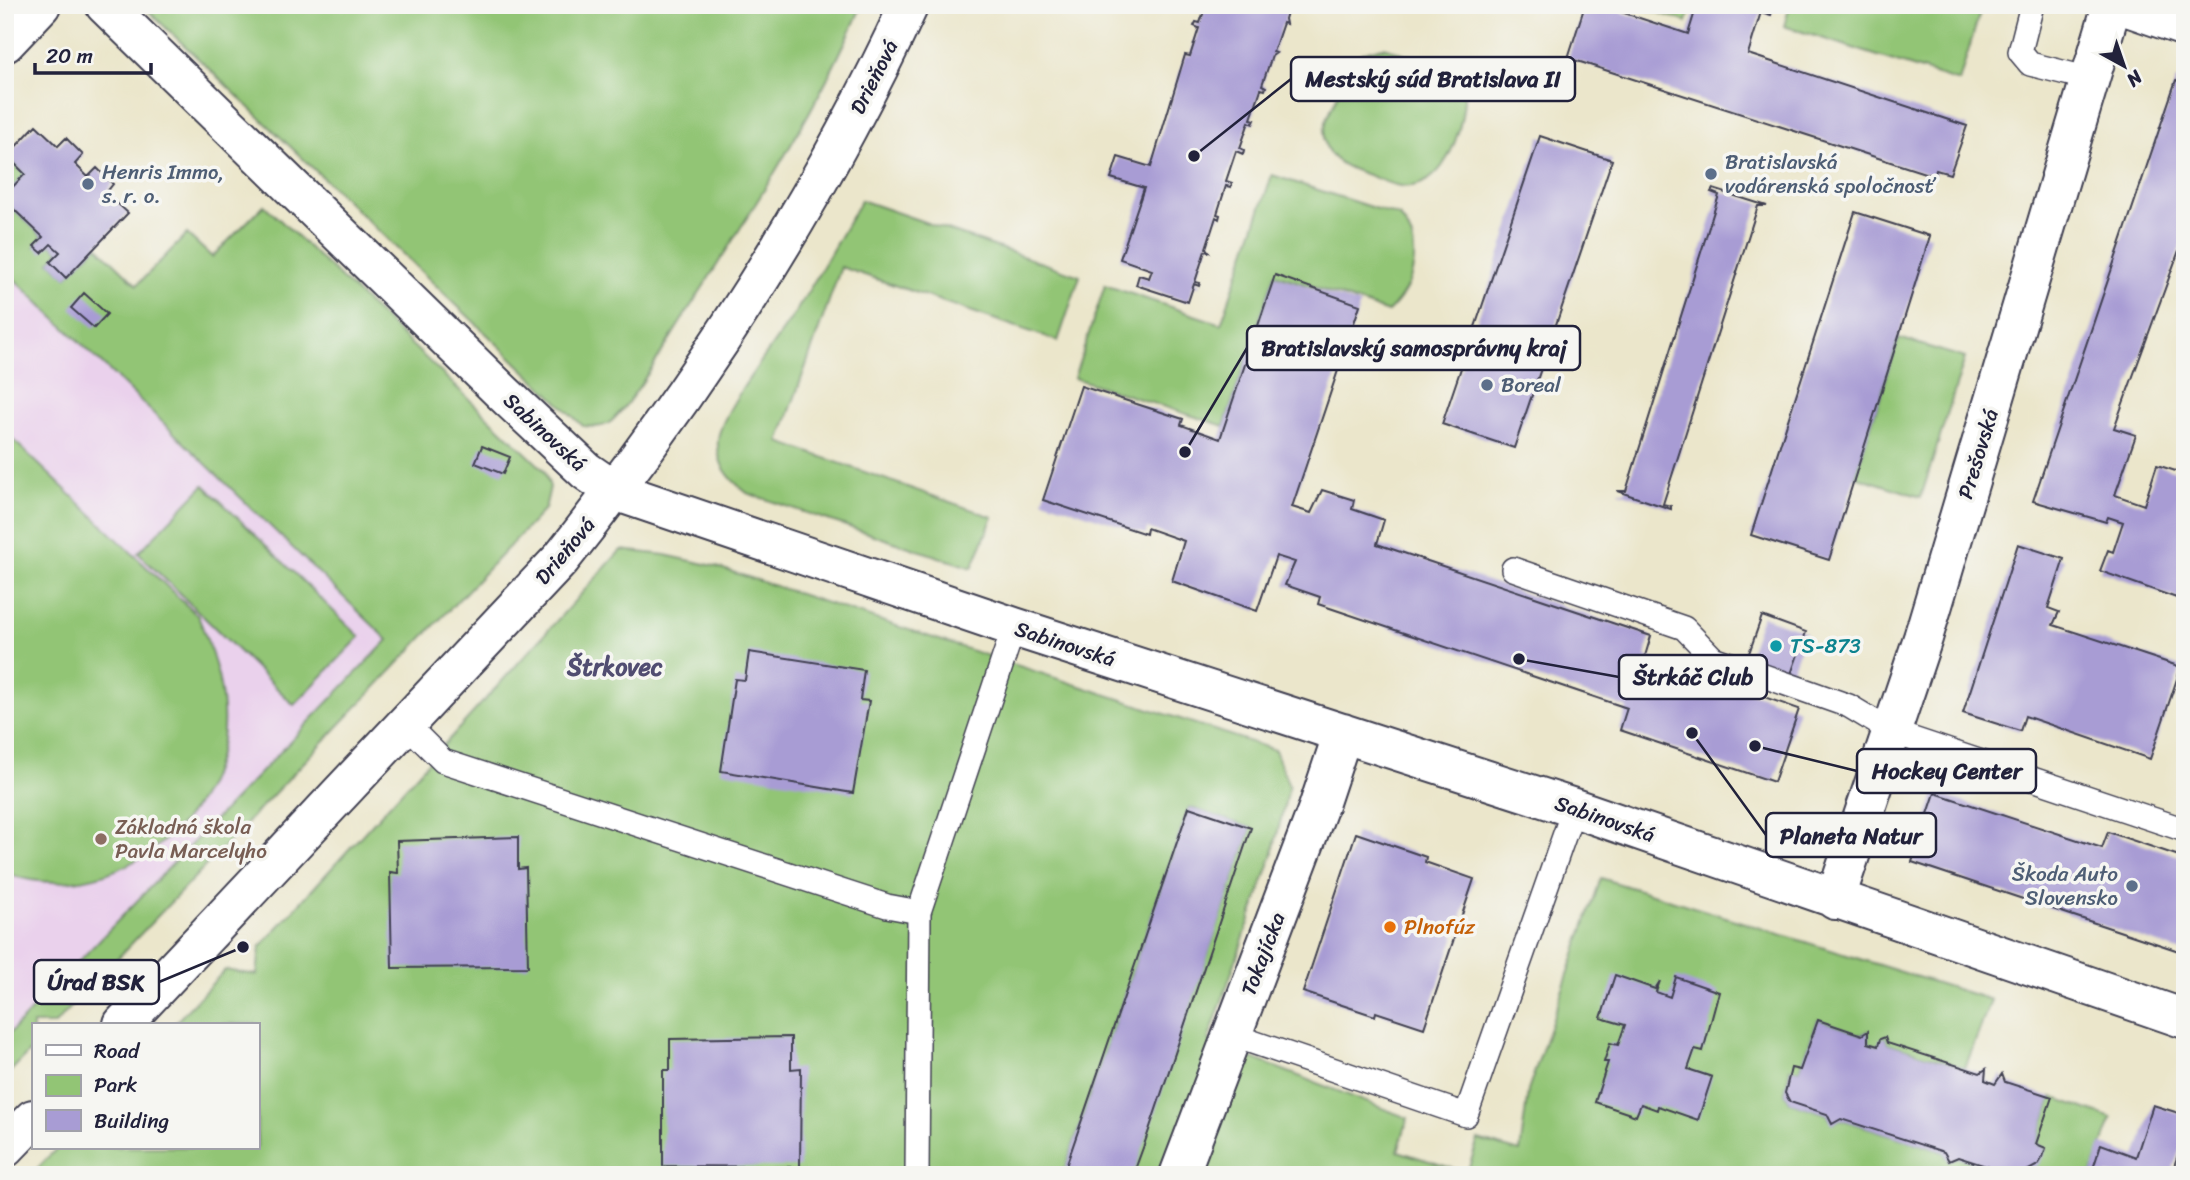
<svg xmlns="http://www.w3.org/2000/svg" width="2190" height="1180" font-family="Sriracha,sans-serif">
	<rect width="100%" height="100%" fill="#f6f6f2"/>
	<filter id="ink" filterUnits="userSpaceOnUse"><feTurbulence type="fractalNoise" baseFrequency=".0143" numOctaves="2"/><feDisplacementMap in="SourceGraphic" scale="14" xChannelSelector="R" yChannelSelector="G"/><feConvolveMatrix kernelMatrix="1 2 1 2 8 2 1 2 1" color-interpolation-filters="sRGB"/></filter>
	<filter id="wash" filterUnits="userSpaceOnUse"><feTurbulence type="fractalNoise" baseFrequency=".00686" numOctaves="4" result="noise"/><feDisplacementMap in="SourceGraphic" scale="28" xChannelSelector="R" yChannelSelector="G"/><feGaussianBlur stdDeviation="1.57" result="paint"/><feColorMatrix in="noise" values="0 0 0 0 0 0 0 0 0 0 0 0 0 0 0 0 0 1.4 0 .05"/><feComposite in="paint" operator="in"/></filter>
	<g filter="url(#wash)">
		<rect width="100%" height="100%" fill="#ebe6cb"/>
		<path fill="#ead1ec" d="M5,270L388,640L5,1038Z"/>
		<path fill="#92c575" stroke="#5a7458" stroke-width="2" d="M142,5H862C814,118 745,221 680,323C666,345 628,409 609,423C601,428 592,427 583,426Z
			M1634,5H1692L1687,22Z
			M1790,5H1982L1959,82L1784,26Z
			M1384,47L1450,69L1464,84C1467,118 1448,193 1401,186C1389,185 1377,178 1365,174C1350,169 1329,161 1325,143C1320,127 1333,106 1339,92C1350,62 1350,53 1384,47Z
			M5,155L25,174L5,195Z
			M1272,175L1399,216C1425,245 1415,287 1388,312L1275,274L1224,426L1074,378L1105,285L1221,324Z
			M861,200L1080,276L1058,341L841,267L779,442L993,517L972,568L747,493C729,479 716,464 718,440C720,412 776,342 793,316C817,279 838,239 861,200Z
			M5,201L43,237L35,246L51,244L60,252L50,262L66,277L97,246L137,285L187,234L212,257L264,205L544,470L550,487L545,509L55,1024H33V1048L5,1077V1038L388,640L5,270Z
			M1899,338L1965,358L1921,497L1855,476Z
			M5,432L198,616C214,656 228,697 222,740C207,837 99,908 5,873Z
			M204,485L360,637L294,705L138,553Z
			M621,550L665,555L714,566L1275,750L1289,786L1272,856L1208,1041L1408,1118L1398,1151L1467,1173L1478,1140L1520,1152L1528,1091L1601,878L1991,1000L1965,1068L1887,1043L1885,1037L1878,1046L1868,1043V1031L1862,1035L1818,1020L1800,1070L1790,1068L1785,1093L1790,1102L1827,1114L1832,1123L1841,1119L1944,1152L1949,1161L1958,1157C1989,1167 2031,1180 2046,1148L2036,1144L2052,1097L2112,1118L2091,1175H1132L1251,828L1189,807L1063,1175H31L58,1147H257V1024H174L225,970L257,975L260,947Z"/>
		<g id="blocks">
			<path fill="#a89cd4" d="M1206,5H1289L1285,19L1286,24L1283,23L1273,52L1276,53L1272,56L1262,85L1266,87L1265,90L1261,89L1251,119L1255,120L1253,124L1249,122L1240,148L1244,150L1243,154L1236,151L1226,181L1232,183L1231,187L1226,186L1217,214L1220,215L1219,219L1216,217L1206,248L1209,252L1205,251L1195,282L1200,283L1199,286L1194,284L1188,302L1136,285L1139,275L1149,278L1152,270L1120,259L1144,188L1111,178L1118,157L1151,167L1185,55L1190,56L1199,28L1194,26L1196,22L1200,23Z
				M1585,5H1600L1688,34L1697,5H1774L1771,15L1761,12L1748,54L1967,126L1950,174L1936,170L1934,176L1568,58Z
				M2176,80L2185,83V234L2114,428L2136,435L2115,495L2144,505L2157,465L2185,474V601L2100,571L2108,550L2113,552L2123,522L2108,517L2106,522L2033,501Z
				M36,125L58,146L66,138L83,155L75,164L88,177L97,168L113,184L106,193L128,213L66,278L50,262L60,252L51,244L42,253L34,246L43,237L5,201V195L25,174L7,156Z
				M1540,136L1612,160L1514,448L1442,424Z
				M1713,189L1767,206H1758L1663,504L1671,506V509L1617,491H1626L1719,195L1711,192Z
				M1855,212L1930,236L1829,560L1751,535Z
				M1275,275L1360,305L1292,507L1311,513L1322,490L1354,500L1352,509L1384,520L1377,544L1651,636L1645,656L1799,709L1774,782L1620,730L1627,708L1318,604L1320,597L1285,585L1295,562L1276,556L1257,611L1172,581L1184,541L1147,528L1146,534L1043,500L1081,386L1183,419L1181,425L1220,439Z
				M84,293L107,314L94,328L71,308Z
				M482,446L510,457L503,474L475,463Z
				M2018,544L2064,559L2048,608L2059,612L2053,625L2181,667L2150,759L2025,716L2020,731L1963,713Z
				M1762,616L1806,632L1791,674L1747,659Z
				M749,652L864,670L860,700L869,701L853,793L721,771L735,679L745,680Z
				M1935,793L2102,848L2108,832L2185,858V953L1912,862Z
				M1189,807L1251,828L1144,1145L1133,1175H1063Z
				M1356,833L1426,857L1425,862L1474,879L1424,1028L1376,1012L1375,1016L1303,992Z
				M518,837V869L526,868L528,967L392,968L390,872L398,873L397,841Z
				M1615,975L1655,989L1660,981L1656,992L1670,997L1676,977L1719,992L1703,1051L1695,1049L1688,1069L1712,1077L1698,1120L1658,1106L1657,1110L1641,1104L1636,1116L1595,1102L1608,1062H1604L1610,1043L1618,1045L1625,1025L1601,1018Z
				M1818,1020L1862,1035L1868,1031V1043L1878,1046L1880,1039L1885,1037L1887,1043L1980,1073L1986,1069L1985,1080L1995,1084L2002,1074L2005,1082L2052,1097L2036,1144L2046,1148L2043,1157L2038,1165L2025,1172L2008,1173L1958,1157L1949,1161L1944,1152L1841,1119L1832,1124L1827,1114L1790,1102L1785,1093L1791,1068L1800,1070Z
				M791,1037V1069L801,1068L800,1167L663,1166V1070H670V1039Z
				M2153,1105L2185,1115V1135L2173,1169L2185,1175H2091L2101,1144L2136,1157Z"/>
		</g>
	</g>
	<g filter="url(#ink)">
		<use href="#blocks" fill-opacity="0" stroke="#403f51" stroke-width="2"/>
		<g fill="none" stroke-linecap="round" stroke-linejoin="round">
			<g stroke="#403f51" stroke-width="26">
				<path id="service" d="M2032,5L2020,52L2030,64L2090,79
					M1513,569L1684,628L1713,658L1849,706L1892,732L2185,830
					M407,725L443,761L887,906L919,912
					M1232,1035L1466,1115L1574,808
					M917,1175L919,912L1014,627"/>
			</g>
			<g stroke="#403f51" stroke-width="42">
				<path id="minor" d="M105,5L502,392L586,471L615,491L1014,627L1574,808L2185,1019
					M2122,5L2185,27
					M5,43L41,5
					M1835,900L1923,638L2112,5
					M1179,1175L1318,808L1343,733"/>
			</g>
			<g stroke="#403f51" stroke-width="42">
				<path id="tertiary" d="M123,1024L561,559C697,388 817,204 909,5
					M5,1148L33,1119"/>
			</g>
			<use href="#service" stroke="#fff" stroke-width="23"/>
			<use href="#minor" stroke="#fff" stroke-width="38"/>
			<use href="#tertiary" stroke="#fff" stroke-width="38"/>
		</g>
	</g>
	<g fill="#5c6f8a" stroke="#f6f6f2" stroke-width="2.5">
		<circle cx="1711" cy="174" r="7"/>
		<circle cx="88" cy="184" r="7"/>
		<circle cx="1487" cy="385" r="7"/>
		<circle cx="2132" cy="886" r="7"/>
	</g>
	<circle fill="#0f9aa8" stroke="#f6f6f2" stroke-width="2.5" cx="1776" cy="646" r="7"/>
	<circle fill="#8d6e63" stroke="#f6f6f2" stroke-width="2.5" cx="101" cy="839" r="7"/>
	<circle fill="#e8710a" stroke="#f6f6f2" stroke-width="2.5" cx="1390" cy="927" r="7"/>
	<g text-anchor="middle" stroke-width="7" stroke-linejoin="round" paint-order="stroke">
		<g font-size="21" fill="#22223b" stroke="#f6f6f2">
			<text transform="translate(874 77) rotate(-63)" y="7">Drieňová</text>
			<text transform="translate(545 432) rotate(43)" y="7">Sabinovská</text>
			<text transform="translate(1978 454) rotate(-73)" y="7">Prešovská</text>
			<text transform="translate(565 551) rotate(-50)" y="7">Drieňová</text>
			<text transform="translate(1065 644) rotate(18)" y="7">Sabinovská</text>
			<text transform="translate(1605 819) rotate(19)" y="7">Sabinovská</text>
			<text transform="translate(1263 954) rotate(-69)" y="7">Tokajícka</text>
		</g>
		<g font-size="21" fill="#4e5e75" stroke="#f6f6f2" text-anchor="start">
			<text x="1725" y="169">Bratislavská<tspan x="1725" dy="24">vodárenská spoločnosť</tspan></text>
			<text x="102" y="179">Henris Immo,<tspan x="102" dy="24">s. r. o.</tspan></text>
			<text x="1501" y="392">Boreal</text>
			<text x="2118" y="881" text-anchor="end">Škoda Auto<tspan x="2118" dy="24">Slovensko</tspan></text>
		</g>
		<g font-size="21" fill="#0d838f" stroke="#f6f6f2" text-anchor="start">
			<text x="1790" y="653">TS-873</text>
		</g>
		<g font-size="21" fill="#785e54" stroke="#f6f6f2" text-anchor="start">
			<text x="115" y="834">Základná škola<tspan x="115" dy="24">Pavla Marcelyho</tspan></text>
		</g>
		<g font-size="21" fill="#c56008" stroke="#f6f6f2" text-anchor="start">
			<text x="1404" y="934">Plnofúz</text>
		</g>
		<g font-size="24" font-weight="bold" fill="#514d71" stroke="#f6f6f2">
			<text x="615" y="675">Štrkovec</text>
		</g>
	</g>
	<path fill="none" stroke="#22223b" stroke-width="2.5" d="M1194 156L1291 79M1185 452L1247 348M1519 659L1619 677M1755 746L1857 771M1692 733L1766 835M243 947L159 982"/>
	<g fill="#22223b" stroke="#f6f6f2" stroke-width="2.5">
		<circle cx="1194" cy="156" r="7"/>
		<circle cx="1185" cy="452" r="7"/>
		<circle cx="1519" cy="659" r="7"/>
		<circle cx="1755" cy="746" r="7"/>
		<circle cx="1692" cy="733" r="7"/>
		<circle cx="243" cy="947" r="7"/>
	</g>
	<g fill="#f6f6f2" stroke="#22223b" stroke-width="2.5">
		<rect x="1291" y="57" width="284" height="44" rx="7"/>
		<rect x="1247" y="326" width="333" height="44" rx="7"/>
		<rect x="1619" y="655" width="148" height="44" rx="7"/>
		<rect x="1857" y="749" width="179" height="44" rx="7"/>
		<rect x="1766" y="813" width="170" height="44" rx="7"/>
		<rect x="34" y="960" width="125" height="44" rx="7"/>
	</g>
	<g font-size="23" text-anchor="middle" font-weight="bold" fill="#22223b">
		<text x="1433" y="87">Mestský súd Bratislava II</text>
		<text x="1414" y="356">Bratislavský samosprávny kraj</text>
		<text x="1693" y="685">Štrkáč Club</text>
		<text x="1947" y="779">Hockey Center</text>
		<text x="1851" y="844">Planeta Natur</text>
		<text x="96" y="990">Úrad BSK</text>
	</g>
	<rect width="2190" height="1180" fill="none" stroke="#f6f6f2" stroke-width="28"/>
	<rect x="32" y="1023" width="228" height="126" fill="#f6f6f2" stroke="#a1a1a9" stroke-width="2"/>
	<rect x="46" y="1045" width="35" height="10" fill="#ffffff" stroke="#a1a1a9" stroke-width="2"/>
	<text x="94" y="1058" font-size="21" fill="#22223b">Road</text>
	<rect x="46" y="1075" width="35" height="21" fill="#92c575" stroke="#a1a1a9" stroke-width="2"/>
	<text x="94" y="1092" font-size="21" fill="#22223b">Park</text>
	<rect x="46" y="1110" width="35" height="21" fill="#a89cd4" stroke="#a1a1a9" stroke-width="2"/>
	<text x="94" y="1128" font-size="21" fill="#22223b">Building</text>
	<g transform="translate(2124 66) rotate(140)" stroke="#f6f6f2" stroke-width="5" paint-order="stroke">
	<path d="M0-5L12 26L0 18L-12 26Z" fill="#22223b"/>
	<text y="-10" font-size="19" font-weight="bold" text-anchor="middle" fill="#22223b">N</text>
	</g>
	<path d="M35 63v10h116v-10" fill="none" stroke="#22223b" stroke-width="3.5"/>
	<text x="46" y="63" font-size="21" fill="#22223b" stroke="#f6f6f2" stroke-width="5" paint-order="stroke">20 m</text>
</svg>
